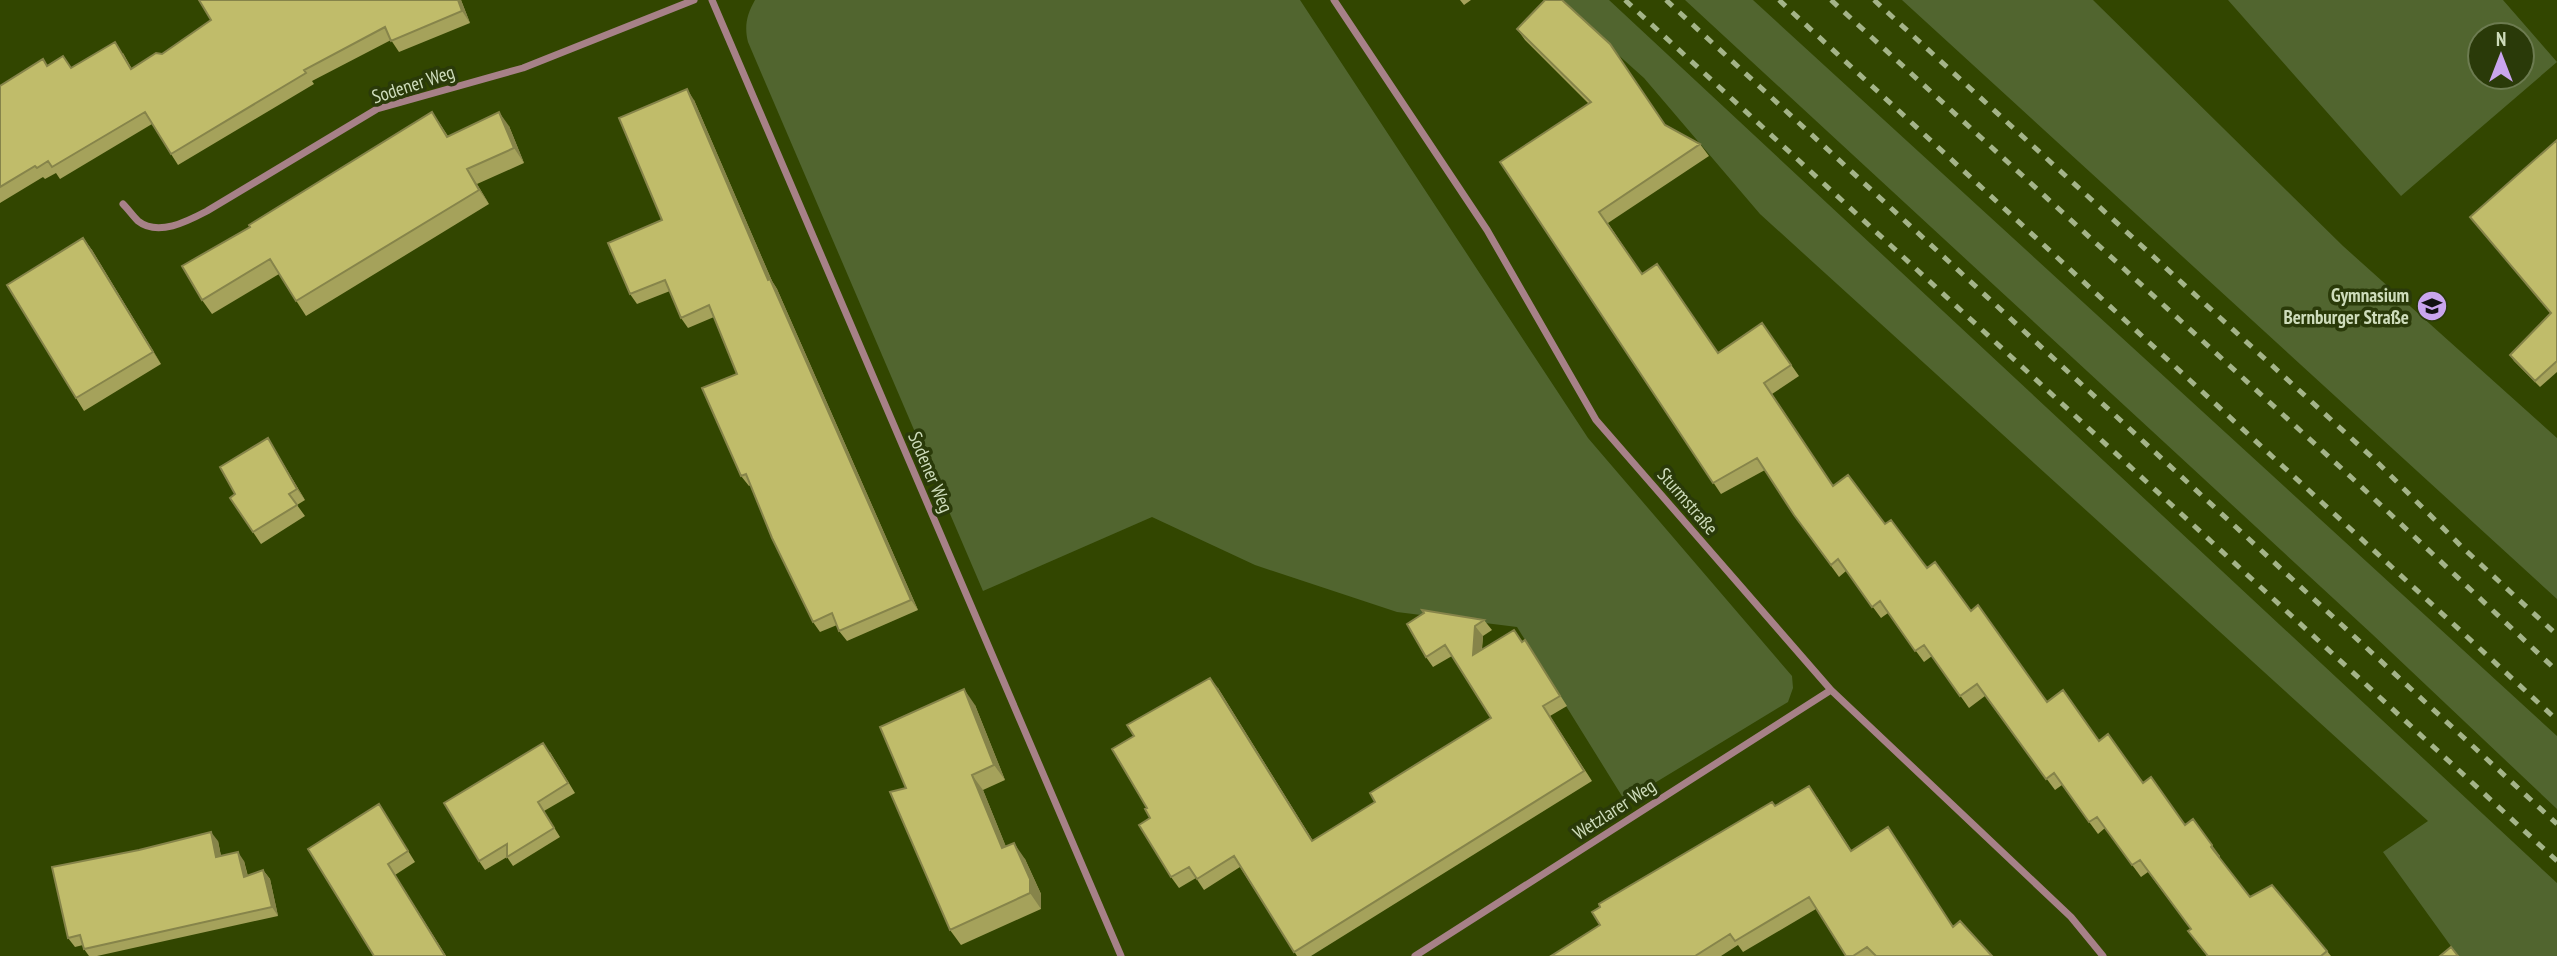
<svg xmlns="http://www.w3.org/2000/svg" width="2557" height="956" font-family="'PT Sans Narrow',sans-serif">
	<rect width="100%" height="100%" fill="#324600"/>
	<path fill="#51652f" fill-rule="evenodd" d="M755,0H1300L1588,438L1792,676L1793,688L1788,702L1625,801L1517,627L1397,612L1255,565L1152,517L983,591L748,42C744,26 747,14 755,0Z
		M1557,0H1609L2557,883V956H2458L2383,852L2428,821L1760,214L1644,78Z
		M1685,0H1753L2557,736V809L2372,634Z
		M1902,0H2093L2343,246L2557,438V599Z
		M2228,0H2503L2557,62L2401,196ZM2480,35H2522V77H2480Z"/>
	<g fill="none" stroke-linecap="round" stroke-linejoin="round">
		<path stroke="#a78188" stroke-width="7" d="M712,0L1121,956
			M1334,0L1487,230L1596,420L1831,690L2071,917L2103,956
			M123,204C128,209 133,216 138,221C158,237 188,221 207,211L377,109L523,68L694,0
			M1415,956L1831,690"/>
		<path stroke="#a4b489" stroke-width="5" stroke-dasharray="9 9" stroke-linecap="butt" d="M1625,0L2557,861
			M1666,0L2557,824
			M1779,0L2557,720
			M1831,0L2352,478L2557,671
			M1874,0L2375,460L2463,548L2557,635"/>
	</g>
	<path fill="#a5a25b" d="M199,0H461L470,23L399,52L391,40L312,81L314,84L178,165L152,124L60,179L56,173L45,179L43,177L0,203V86L48,65L71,68L123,53L132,69L162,54L211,20Z
		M1460,0H1471L1464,5Z
		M1517,29L1666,125L1700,144L1709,156L1608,223L1642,274L1719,353L1762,323L1799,376L1772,394L1833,486L1885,524L1971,611L2047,702L2099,741L2185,825L2220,856L2219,858L2250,897L2327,951L2331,956H2207L2188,931L2191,929L2148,872L2141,877L2105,828L2098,834L2062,785L2055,790L1985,696L1969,708L1932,656L1924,662L1888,613L1881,618L1846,571L1839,577L1794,515L1765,470L1721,494L1500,162L1589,104L1525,40Z
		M694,100L772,281L777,289L918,610L847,641L839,631L837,625L820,632L813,622L751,485L749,486L741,476L737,374L714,317L688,328L681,318L670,291L637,304L630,294L662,220Z
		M432,112L448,136L509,126L524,163L477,184L489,204L306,316L279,274L212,314L202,300L250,227Z
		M2557,140V372L2540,387L2514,361L2510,355L2551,313L2470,217Z
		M83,238L92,250L161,364L84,411L76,398Z
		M275,450L305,500L297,505L305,516L261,544L230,498L235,494Z
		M1484,620L1492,630L1483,636L1482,650L1522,642L1532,651L1567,706L1550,716L1592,781L1311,956H1297L1240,867L1204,890L1196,878L1179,888L1171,877L1147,808L1218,688L1313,841L1375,802L1491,718L1452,656L1433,667L1426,657Z
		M975,705L1005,780L983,790L1006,847L1025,859L1041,894V909L961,945L950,930L906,788Z
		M550,752L575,793L544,811L560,837L513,866L507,857L485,870L479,861Z
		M1817,797L1851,850L1992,956H1846L1816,909L1743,952L1738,945L1721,956H1551L1600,925L1775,806Z
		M379,804L415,862L395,875L446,956H374Z
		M218,841L221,856L244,861L248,876L263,870L270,879L278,916L97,956H89L84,949L83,945L75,947L68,938Z"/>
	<path fill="#86844a" d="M458,0H461L470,23L462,11Z
		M687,89L694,100L772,281L777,289L918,610L911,600L768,280Z
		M499,112L509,126L524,163L514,148Z
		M467,169L477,184L489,204L479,190Z
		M83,238L92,250L161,364L153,352Z
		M268,438L275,450L305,500L297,489Z
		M1475,626L1483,636L1480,665L1473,655Z
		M1210,678L1218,688L1320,852L1312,841Z
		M964,689L975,705L1005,780L994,765Z
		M972,775L983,790L1013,864L1002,848Z
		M211,832L218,841L223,866L216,857Z
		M1014,843L1025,859L1041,894V909L1030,893Z
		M2212,845L2220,856L2219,859L2211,847Z
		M238,852L244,861L250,886L244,877Z
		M388,864L395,875L446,956H445Z
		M263,870L270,879L278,916L272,907Z"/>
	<path fill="#c0bc6a" stroke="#86844a" stroke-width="2" d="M199,0H458L462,11L391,41L385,27L304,70L306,73L171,154L145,112L52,167L48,161L37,168L35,166L0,187V86L43,59L47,66L63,56L71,68L115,42L131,69L156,53L162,54L211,20Z
		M1545,0H1562L1610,44L1665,125L1700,144L1599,212L1642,274L1657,264L1718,353L1762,323L1791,365L1764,383L1833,486L1848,475L1885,524L1891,520L1927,568L1935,562L1971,611L1978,605L2047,702L2063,690L2099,741L2108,734L2143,783L2151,777L2185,825L2193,819L2212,845L2211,847L2250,897L2272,885L2327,951L2321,956H2208L2188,931L2191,929L2140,860L2132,865L2097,817L2089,822L2054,773L2046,779L1977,684L1960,696L1924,645L1915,651L1880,601L1872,607L1838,559L1831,565L1794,515L1757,458L1713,483L1500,162L1591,102L1517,29Z
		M687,89L768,280L770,279L911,600L839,631L832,613L813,622L772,538L746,474L741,476L702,388L737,374L709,305L681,318L665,280L630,294L608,243L662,220L619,118Z
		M432,112L447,137L499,112L514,148L467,169L479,190L296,301L270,259L202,300L182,266L250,227L249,225Z
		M2557,140V361L2535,381L2510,355L2551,313L2470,217Z
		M83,238L153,352L76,398L7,285Z
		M268,438L297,489L289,494L297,505L253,532L230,498L235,494L220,467Z
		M1422,610L1484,620L1475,626L1473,655L1514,630L1522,642L1525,640L1560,696L1543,706L1584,771L1294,952L1234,856L1197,879L1189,867L1171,877L1139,825L1150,818L1145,809L1147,808L1112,749L1134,736L1127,725L1210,678L1312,841L1375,802L1370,793L1491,718L1445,645L1426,657L1407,624L1424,613Z
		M964,689L994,765L972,775L1002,848L1014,843L1030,879V893L950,930L890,792L906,788L880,727Z
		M543,743L568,783L538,802L554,828L507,857V844L479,861L444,803Z
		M1809,786L1851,851L1888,827L1953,927L1960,921L1992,956H1876L1867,947L1853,956H1846L1809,897L1735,941L1730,934L1695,956H1551L1600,925L1592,912L1600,907L1599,904L1772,802L1775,806Z
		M379,804L408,851L388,864L445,956H374L308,849Z
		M211,832L216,857L238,852L244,877L263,870L272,907L84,949L80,935L68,938L52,867L139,850Z
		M2451,947L2458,956H2440Z"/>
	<defs>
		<g id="school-disc" transform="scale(1.575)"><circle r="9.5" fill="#c9a5ee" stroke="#2a3a09"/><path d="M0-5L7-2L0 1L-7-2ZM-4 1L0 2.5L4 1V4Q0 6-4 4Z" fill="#111"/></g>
	</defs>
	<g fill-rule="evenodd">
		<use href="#school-disc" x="2432" y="306"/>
	</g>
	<g text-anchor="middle" stroke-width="7" stroke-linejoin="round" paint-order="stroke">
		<g font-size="19" fill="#cedcbb" stroke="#2a3a09">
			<text transform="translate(413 84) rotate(-18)" y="7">Sodener Weg</text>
			<text transform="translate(931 472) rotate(67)" y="7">Sodener Weg</text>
			<text transform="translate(1688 501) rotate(49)" y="7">Sturmstraße</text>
			<text transform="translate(1614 809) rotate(-33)" y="7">Wetzlarer Weg</text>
		</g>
		<g font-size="19" font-weight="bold" fill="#cedcbb" stroke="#2a3a09" text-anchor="end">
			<text x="2409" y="302">Gymnasium<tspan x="2409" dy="22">Bernburger Straße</tspan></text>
		</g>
	</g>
	<g transform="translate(2501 56)"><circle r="33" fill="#2a3a09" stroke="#6c7b50" stroke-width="2"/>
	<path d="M0-5L12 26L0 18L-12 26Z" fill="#c9a5ee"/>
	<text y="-10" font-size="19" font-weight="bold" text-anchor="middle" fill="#cedcbb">N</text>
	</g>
</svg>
